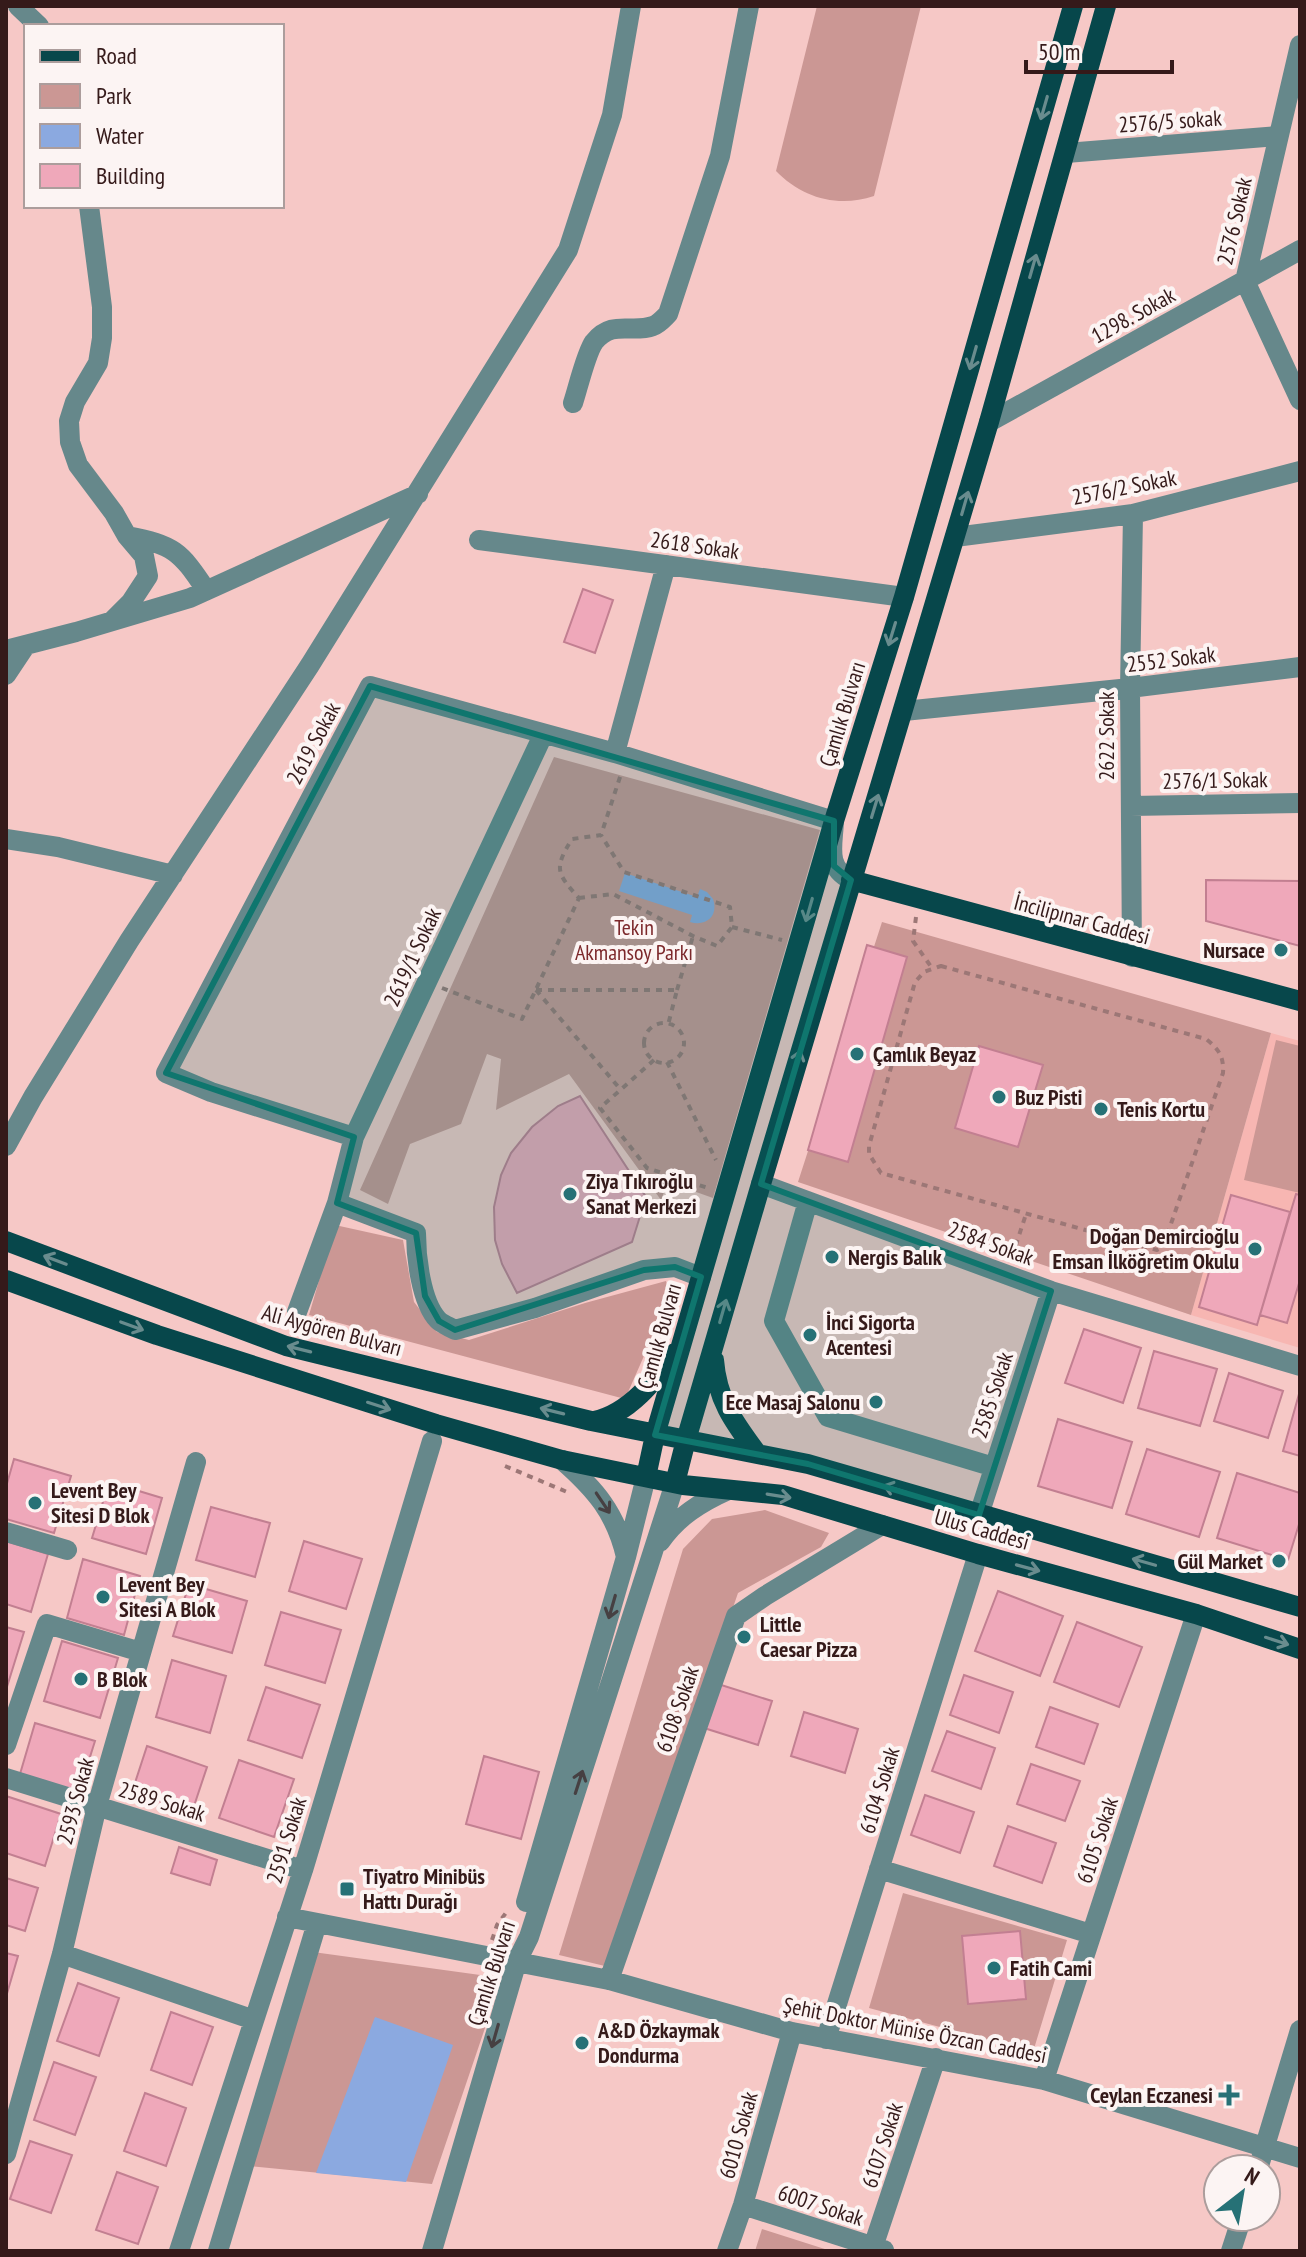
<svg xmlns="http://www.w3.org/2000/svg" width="1306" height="2257" font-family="'PT Sans Narrow',sans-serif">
	<rect width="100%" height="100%" fill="#f6c8c6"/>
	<path fill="#f7b6b2" d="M1271,1033L1300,1041V1348L1191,1315Z"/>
	<path fill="#cb9794" d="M817,6H921L874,196C838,208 802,198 776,171Z
		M554,757L820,830L713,1198L668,1182L661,1200L569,1074L496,1110L501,1059L487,1054L461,1124L410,1144L388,1204L360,1190Z
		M882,922L1271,1033L1191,1315L798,1182Z
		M1276,1040L1300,1046V1193L1244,1180Z
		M335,1225L403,1240L414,1302L437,1332L469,1340L585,1303L666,1281L670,1297L625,1399L309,1315Z
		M765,1510L829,1533L821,1547L738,1593L609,1967L559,1955L683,1549L712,1519Z
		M903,1893L1067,1940L1033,2052L869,2008Z
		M313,1952L502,1978L432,2184L239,2165Z
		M762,2229L831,2251H755Z"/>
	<path fill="#8ba9e0" d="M625,873L697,897L700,889L707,892L713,899C719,916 706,927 690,922L692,915L619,891Z
		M375,2017L453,2045L406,2182L316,2173Z"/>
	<path fill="#efa8ba" stroke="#c27f91" stroke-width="2" d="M583,589L613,600L595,653L564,642Z
		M1206,880L1300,881V946L1206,921Z
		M867,945L907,957L848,1162L808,1150Z
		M979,1046L1043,1065L1018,1147L955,1128Z
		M580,1096L646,1197L632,1242L517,1293L502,1264L495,1240L494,1207L501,1175L511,1153L532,1127L558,1106Z
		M1296,1194L1300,1195V1280L1287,1323L1260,1315Z
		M1231,1195L1290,1212L1257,1325L1199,1307Z
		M1084,1329L1141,1348L1123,1403L1065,1383Z
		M1154,1351L1217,1369L1200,1426L1138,1408Z
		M1229,1373L1283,1391L1268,1438L1214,1421Z
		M1299,1394H1300V1456L1283,1451Z
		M1058,1419L1132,1442L1112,1508L1038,1486Z
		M1147,1449L1220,1472L1199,1537L1126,1514Z
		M14,1459L71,1476L54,1533L6,1519V1487Z
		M1237,1473L1300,1493V1521L1288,1560L1217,1538Z
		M109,1482L162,1498L146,1554L92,1538Z
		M211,1507L270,1523L255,1577L196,1560Z
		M6,1541L48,1554L31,1612L6,1604Z
		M304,1541L362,1559L346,1609L289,1591Z
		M83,1559L140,1576L124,1635L67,1618Z
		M189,1584L247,1601L232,1653L173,1636Z
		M998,1591L1063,1616L1040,1676L975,1651Z
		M281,1612L341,1630L325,1683L265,1665Z
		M1077,1622L1142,1647L1119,1707L1054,1682Z
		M6,1627L24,1632L6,1690Z
		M62,1641L118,1658L100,1718L44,1701Z
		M172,1660L226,1676L210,1733L156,1717Z
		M964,1675L1013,1692L999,1733L950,1715Z
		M718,1684L772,1701L758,1745L704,1728Z
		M266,1687L320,1705L302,1758L248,1740Z
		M1050,1707L1098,1724L1084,1764L1036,1747Z
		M804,1712L858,1729L845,1773L791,1756Z
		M35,1723L95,1741L79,1792L20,1774Z
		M947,1731L995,1748L981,1789L932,1771Z
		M147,1746L207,1767L192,1812L132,1792Z
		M484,1756L539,1772L521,1839L466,1824Z
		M239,1760L294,1779L274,1837L219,1818Z
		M1031,1764L1080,1781L1065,1821L1017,1804Z
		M925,1795L974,1812L960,1853L911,1835Z
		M6,1796L61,1814L45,1866L6,1853Z
		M1008,1826L1056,1843L1042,1883L994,1866Z
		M179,1847L217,1860L210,1885L171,1873Z
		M6,1878L38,1888L25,1931L6,1925Z
		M1020,1931L1026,1999L968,2004L962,1936Z
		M6,1953L18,1956L6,1997Z
		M78,1983L119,1998L99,2056L57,2041Z
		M171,2012L213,2027L192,2085L151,2070Z
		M54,2062L96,2077L75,2135L34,2120Z
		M145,2093L186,2108L166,2166L124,2151Z
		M30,2141L72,2155L51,2213L10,2199Z
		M117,2172L158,2187L138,2244L96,2230Z"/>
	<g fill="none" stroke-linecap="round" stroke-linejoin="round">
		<path stroke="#9c7776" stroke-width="4" stroke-dasharray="6 6" stroke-linecap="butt" d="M579,898L613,894L693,936L717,946L732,927L730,907L624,872L601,835
			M916,917L913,941L932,968
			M732,927L782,940
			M941,966L1206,1039C1219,1049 1224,1057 1223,1073L1163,1247L1157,1250L881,1173L869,1154V1146L915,982L924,972Z
			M442,988L522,1019L579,898C556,873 554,868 572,839L601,835L621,774
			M536,990H677L668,1025
			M536,990L621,1090
			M677,990L693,936
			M644 1043a20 20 0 1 1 40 0a20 20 0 1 1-40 0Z
			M654,1060L600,1108L647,1168L708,1188
			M667,1062L716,1160
			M1012,1257L1026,1214
			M505,1466L567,1492
			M492,1940L497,1925L508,1910"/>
		<path stroke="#66888b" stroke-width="20" d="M18,6L39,26
			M1300,45L1245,281L1300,400
			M1066,153L1278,136
			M89,206L102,307V338L98,363L75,402L69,421L70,442L78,465L114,513L127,536L144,556L148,576L131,602L112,621
			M573,403C578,388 586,353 594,342C613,319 631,334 653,326C659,324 663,319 668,314L720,156L749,6
			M989,422L1300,250
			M127,536C174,545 180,551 206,590
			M955,537L1133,514L1300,471
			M479,540L904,597
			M6,650L76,632L190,598L418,494
			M6,675L26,645
			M904,711L1130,688L1300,667
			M615,753L666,565
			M1131,806L1300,803
			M6,839L58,847L173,875
			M1132,957L1130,688L1133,514
			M354,1137L211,1092L166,1073L370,686L615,753L834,821C833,846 825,867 851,880
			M6,1146L33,1097L129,941L310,665L568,250L612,115L631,6
			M761,1184L1051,1291L1300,1366
			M808,1201L774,1321L828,1417L994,1467
			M337,1203L416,1233C416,1257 421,1302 438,1320C442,1324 450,1327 455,1330L535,1308L644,1270L675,1267L701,1277
			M297,1312L337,1203L354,1137L543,735
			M562,1460C595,1489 616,1513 626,1557
			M979,1515L1051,1291
			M6,1532L67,1550
			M660,1542C677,1517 701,1502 728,1490
			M6,1745L47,1624L141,1652
			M6,1778L303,1870
			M879,1869L1091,1934
			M526,1902L626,1557L646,1477
			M287,1917L609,1980L792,2032L1044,2080L1300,2158
			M62,1954L254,2020
			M609,1980L736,1616L765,1596L882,1525
			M826,2039L978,1554
			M1044,2080L1196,1614
			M6,2154L62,1954L97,1806L196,1462
			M1258,2169L1300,2030
			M743,2205L884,2250
			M873,2247L936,2058
			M179,2251L303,1870L432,1441
			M218,2251L317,1923
			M432,2251L517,1961L529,1937L675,1483
			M727,2251L743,2205L792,2032
			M1231,2251L1242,2217"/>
		<path stroke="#07474b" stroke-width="20" d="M851,880L1300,1001
			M6,1241L286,1346L591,1421L808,1464L1300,1607
			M6,1280L157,1335L436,1424L562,1460L683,1485L783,1495L978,1554L1196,1614L1300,1649
			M714,1360C717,1399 733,1421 756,1452
			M594,1421C629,1414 655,1380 675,1353
			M646,1477L655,1435L834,821L904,597L1073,6
			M675,1483L686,1440L761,1184L989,422L1106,6"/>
	</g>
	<defs><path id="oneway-shaft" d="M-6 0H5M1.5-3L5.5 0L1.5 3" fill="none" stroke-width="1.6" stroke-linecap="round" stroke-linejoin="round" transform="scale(2)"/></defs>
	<g stroke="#698c8e">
		<use href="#oneway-shaft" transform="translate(1044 108) rotate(106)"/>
		<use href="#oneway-shaft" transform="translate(1033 266) rotate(-74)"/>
		<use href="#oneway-shaft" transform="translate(973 358) rotate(106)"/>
		<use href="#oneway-shaft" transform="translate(965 503) rotate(-74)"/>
		<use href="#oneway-shaft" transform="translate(892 634) rotate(107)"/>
		<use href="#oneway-shaft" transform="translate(875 806) rotate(-73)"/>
		<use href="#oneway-shaft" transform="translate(809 910) rotate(106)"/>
		<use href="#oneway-shaft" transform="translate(797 1062) rotate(-73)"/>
		<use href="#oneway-shaft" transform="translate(55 1260) rotate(-159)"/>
		<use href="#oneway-shaft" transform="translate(723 1311) rotate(-74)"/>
		<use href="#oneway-shaft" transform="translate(132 1326) rotate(20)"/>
		<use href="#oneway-shaft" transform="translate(299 1349) rotate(-166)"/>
		<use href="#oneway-shaft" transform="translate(379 1406) rotate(18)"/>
		<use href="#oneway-shaft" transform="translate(552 1411) rotate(-166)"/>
		<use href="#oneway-shaft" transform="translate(895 1489) rotate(-163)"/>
		<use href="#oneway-shaft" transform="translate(779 1496) rotate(9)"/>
		<use href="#oneway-shaft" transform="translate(1144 1562) rotate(-164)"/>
		<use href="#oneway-shaft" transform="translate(1028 1568) rotate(15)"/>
		<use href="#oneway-shaft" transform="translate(1277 1641) rotate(18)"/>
	</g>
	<g stroke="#464042">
		<use href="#oneway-shaft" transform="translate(603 1503) rotate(56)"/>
		<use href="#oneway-shaft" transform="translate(612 1607) rotate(106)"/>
		<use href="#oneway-shaft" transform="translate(579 1782) rotate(-72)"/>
		<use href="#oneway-shaft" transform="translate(495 2036) rotate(106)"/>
	</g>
	<path fill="#0f766e" fill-opacity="0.2" stroke="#0f766e" stroke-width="6" stroke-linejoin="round" d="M370,686L834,821V866L851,880L761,1184L1051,1291L979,1515L808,1464L655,1435L701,1277L675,1267L644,1270L455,1330L439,1321L425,1296L416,1233L337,1203L354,1137L166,1073Z"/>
	<g fill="#267176" stroke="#fcf4f3" stroke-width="3">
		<circle cx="1281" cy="950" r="8"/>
		<circle cx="857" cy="1054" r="8"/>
		<circle cx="999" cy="1097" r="8"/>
		<circle cx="1101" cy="1109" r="8"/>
		<circle cx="570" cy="1194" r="8"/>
		<circle cx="1255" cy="1249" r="8"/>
		<circle cx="832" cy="1257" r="8"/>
		<circle cx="810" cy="1335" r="8"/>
		<circle cx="876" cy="1402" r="8"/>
		<circle cx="35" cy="1503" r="8"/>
		<circle cx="1279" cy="1561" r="8"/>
		<circle cx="103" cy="1597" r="8"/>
		<circle cx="744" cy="1637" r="8"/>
		<circle cx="81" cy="1679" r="8"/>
		<rect x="339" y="1881" width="16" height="16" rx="4"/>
		<circle cx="994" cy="1968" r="8"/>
		<circle cx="582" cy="2043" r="8"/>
		<path d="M1225 2083h8v8h8v8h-8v8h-8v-8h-8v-8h8z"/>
	</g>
	<g text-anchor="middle" stroke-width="8" stroke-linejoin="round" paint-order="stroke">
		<g font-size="22" fill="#351a1a" stroke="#fcf4f3">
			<text transform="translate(1170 121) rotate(-4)" y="8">2576/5 sokak</text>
			<text transform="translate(1234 221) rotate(-77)" y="8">2576 Sokak</text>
			<text transform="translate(1133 315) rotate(-29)" y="8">1298. Sokak</text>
			<text transform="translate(1124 487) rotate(-11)" y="8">2576/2 Sokak</text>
			<text transform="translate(695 545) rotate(8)" y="8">2618 Sokak</text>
			<text transform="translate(1171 659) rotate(-7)" y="8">2552 Sokak</text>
			<text transform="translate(842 714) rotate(-73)" y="8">Çamlık Bulvarı</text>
			<text transform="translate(1106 736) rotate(-90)" y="8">2622 Sokak</text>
			<text transform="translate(313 743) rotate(-62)" y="8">2619 Sokak</text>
			<text transform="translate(1215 780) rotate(-1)" y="8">2576/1 Sokak</text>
			<text transform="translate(1082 919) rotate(15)" y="8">İncilipınar Caddesi</text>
			<text transform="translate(412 957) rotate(-65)" y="8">2619/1 Sokak</text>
			<text transform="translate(991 1243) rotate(20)" y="8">2584 Sokak</text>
			<text transform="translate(332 1330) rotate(15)" y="8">Ali Aygören Bulvarı</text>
			<text transform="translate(659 1336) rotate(-74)" y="8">Çamlık Bulvarı</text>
			<text transform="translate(992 1395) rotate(-72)" y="8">2585 Sokak</text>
			<text transform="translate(982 1529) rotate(16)" y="8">Ulus Caddesi</text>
			<text transform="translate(677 1709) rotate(-71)" y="8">6108 Sokak</text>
			<text transform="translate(879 1790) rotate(-73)" y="8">6104 Sokak</text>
			<text transform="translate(75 1801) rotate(-75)" y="8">2593 Sokak</text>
			<text transform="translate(162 1801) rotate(17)" y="8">2589 Sokak</text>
			<text transform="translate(286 1840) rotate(-73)" y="8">2591 Sokak</text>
			<text transform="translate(1097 1840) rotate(-72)" y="8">6105 Sokak</text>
			<text transform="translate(491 1973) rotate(-72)" y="8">Çamlık Bulvarı</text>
			<text transform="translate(915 2030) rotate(11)" y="8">Şehit Doktor Münise Özcan Caddesi</text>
			<text transform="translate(738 2135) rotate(-74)" y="8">6010 Sokak</text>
			<text transform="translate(882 2145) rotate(-72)" y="8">6107 Sokak</text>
			<text transform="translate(821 2205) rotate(18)" y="8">6007 Sokak</text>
		</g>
		<g font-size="22" fill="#7c282b" stroke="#fcf4f3">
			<text x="634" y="935">Tekin<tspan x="634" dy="25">Akmansoy Parkı</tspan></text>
		</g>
		<g font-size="22" font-weight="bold" fill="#351a1a" stroke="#fcf4f3" text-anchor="start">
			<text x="1265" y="958" text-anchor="end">Nursace</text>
			<text x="873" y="1062">Çamlık Beyaz</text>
			<text x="1015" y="1105">Buz Pisti</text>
			<text x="1117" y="1117">Tenis Kortu</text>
			<text x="586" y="1189">Ziya Tıkıroğlu<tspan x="586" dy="25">Sanat Merkezi</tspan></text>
			<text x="1239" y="1244" text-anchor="end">Doğan Demircioğlu<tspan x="1239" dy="25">Emsan İlköğretim Okulu</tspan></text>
			<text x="848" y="1265">Nergis Balık</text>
			<text x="826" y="1330">İnci Sigorta<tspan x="826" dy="25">Acentesi</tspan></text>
			<text x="860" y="1410" text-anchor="end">Ece Masaj Salonu</text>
			<text x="51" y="1498">Levent Bey<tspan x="51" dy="25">Sitesi D Blok</tspan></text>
			<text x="1263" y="1569" text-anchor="end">Gül Market</text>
			<text x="119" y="1592">Levent Bey<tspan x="119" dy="25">Sitesi A Blok</tspan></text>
			<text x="760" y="1632">Little<tspan x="760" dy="25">Caesar Pizza</tspan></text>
			<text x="97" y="1687">B Blok</text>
			<text x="363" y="1884">Tiyatro Minibüs<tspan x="363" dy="25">Hattı Durağı</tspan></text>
			<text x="1010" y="1976">Fatih Cami</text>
			<text x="598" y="2038">A&amp;D Özkaymak<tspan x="598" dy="25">Dondurma</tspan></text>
			<text x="1213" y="2103" text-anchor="end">Ceylan Eczanesi</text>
		</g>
	</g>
	<rect width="1306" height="2257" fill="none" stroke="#351a1a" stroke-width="16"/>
	<rect x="24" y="24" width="260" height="184" fill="#fcf4f3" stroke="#ac9d9c" stroke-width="2"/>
	<rect x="40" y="50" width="40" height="12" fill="#07474b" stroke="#ac9d9c" stroke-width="2"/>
	<text x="96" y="64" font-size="24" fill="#351a1a">Road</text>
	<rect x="40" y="84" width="40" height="24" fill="#cb9794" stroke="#ac9d9c" stroke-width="2"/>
	<text x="96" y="104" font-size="24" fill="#351a1a">Park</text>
	<rect x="40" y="124" width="40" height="24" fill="#8ba9e0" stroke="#ac9d9c" stroke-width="2"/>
	<text x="96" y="144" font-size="24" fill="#351a1a">Water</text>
	<rect x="40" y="164" width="40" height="24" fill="#efa8ba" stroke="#ac9d9c" stroke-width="2"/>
	<text x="96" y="184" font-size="24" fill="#351a1a">Building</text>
	<g transform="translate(1242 2193) rotate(31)"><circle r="38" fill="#fcf4f3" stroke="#ac9d9c" stroke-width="2"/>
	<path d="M0-6L14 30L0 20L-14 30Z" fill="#267176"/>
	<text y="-12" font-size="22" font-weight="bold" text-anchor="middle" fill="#351a1a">N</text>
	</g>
	<path d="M1026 60v12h146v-12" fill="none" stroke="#351a1a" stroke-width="4"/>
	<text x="1038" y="60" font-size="24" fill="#351a1a" stroke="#fcf4f3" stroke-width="6" paint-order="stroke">50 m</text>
</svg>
